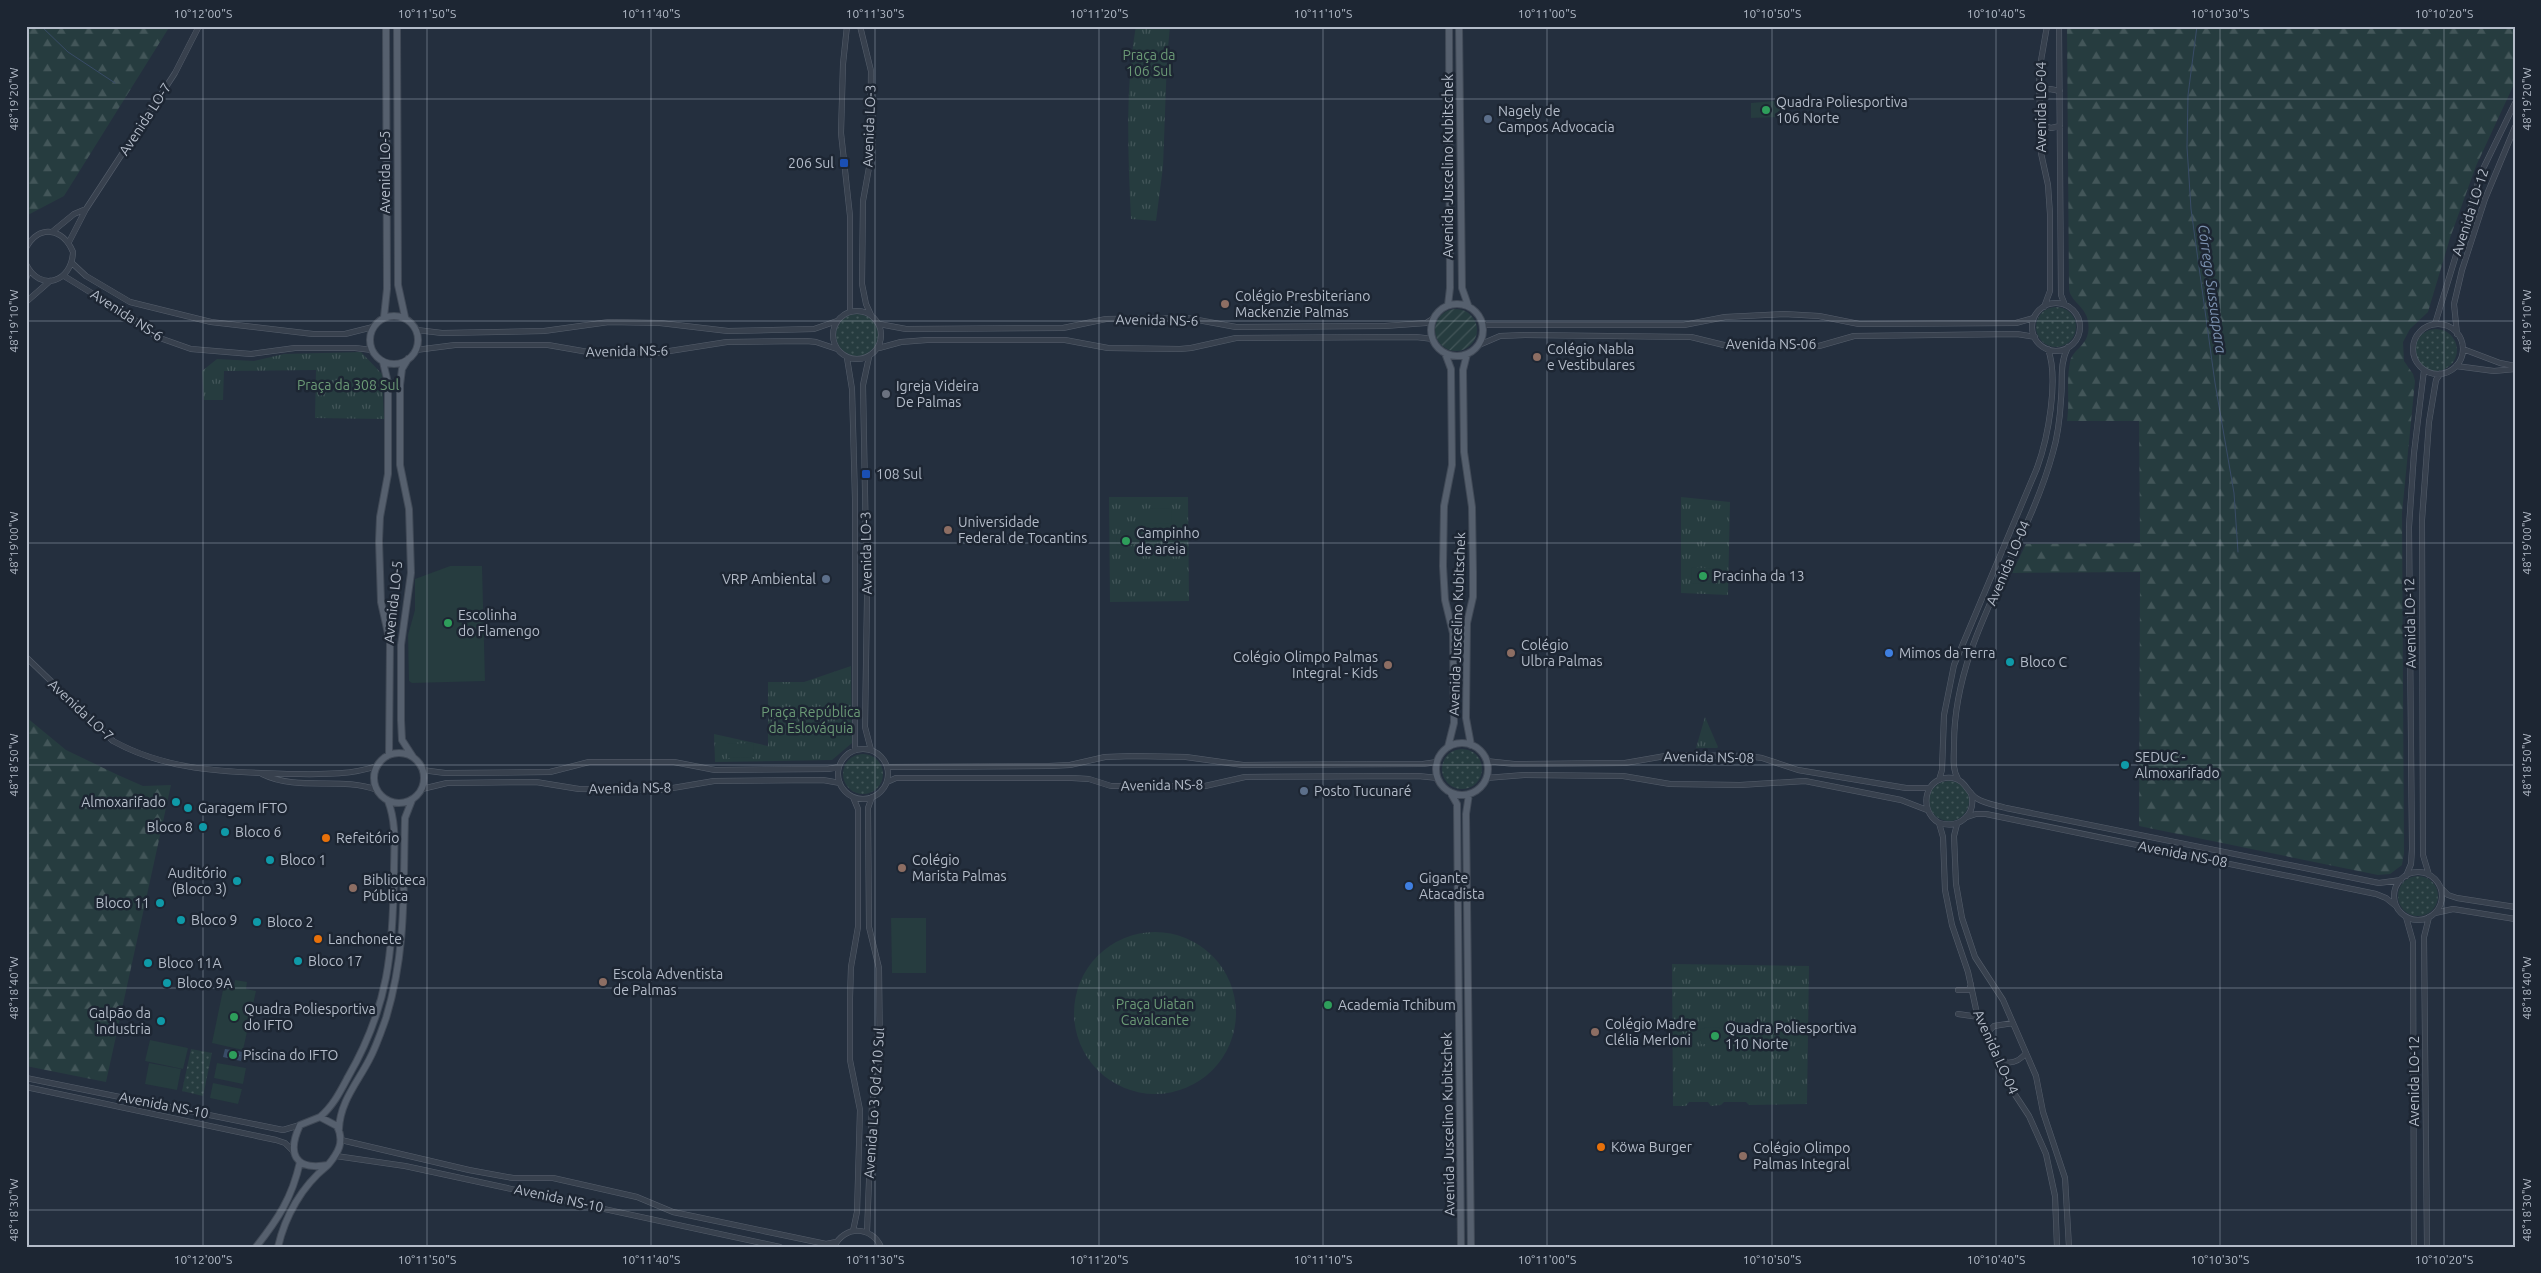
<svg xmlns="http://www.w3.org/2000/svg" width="2541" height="1273" font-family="Ubuntu,sans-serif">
	<defs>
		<pattern id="grass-dots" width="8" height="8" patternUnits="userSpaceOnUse" patternTransform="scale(1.25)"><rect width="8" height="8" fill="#263c3f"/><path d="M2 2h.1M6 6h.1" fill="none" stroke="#435659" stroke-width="1.8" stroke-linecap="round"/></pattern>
		<pattern id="forest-firs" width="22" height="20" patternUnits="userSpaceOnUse" patternTransform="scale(1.25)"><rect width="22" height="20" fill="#263c3f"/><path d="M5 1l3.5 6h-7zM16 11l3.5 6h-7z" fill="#435659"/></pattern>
		<pattern id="park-tufts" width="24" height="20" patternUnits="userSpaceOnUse" patternTransform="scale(1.25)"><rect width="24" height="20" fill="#263c3f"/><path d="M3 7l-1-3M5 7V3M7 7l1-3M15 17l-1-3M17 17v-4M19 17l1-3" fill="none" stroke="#435659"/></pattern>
		<pattern id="garden-furrows" width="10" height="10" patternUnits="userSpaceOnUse" patternTransform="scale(1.25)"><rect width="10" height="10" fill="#263c3f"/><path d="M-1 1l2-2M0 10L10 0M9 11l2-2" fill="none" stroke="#435659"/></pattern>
		<pattern id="water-ripples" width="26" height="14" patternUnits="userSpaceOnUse" patternTransform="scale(1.25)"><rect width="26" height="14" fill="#394c67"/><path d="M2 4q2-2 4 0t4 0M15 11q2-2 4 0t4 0" fill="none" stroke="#53647b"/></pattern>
	</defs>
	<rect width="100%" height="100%" fill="#242f3e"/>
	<path fill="url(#grass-dots)" d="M2036 327a20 20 0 1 1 40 0a20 20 0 1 1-40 0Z
		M836 335a21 21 0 1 1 42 0a21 21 0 1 1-42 0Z
		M2415 350a21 21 0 1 1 42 0a21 21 0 1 1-42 0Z
		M1442 769a20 20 0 1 1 40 0a20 20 0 1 1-40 0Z
		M843 774a20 20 0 1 1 40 0a20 20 0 1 1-40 0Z
		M1929 801a20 20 0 1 1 40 0a20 20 0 1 1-40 0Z
		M2398 896a20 20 0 1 1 40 0a20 20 0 1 1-40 0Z
		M191,1049L212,1053L203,1096L182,1091Z"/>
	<path fill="url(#forest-firs)" d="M26,26H170L64,196L26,216Z
		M2067,26H2515V82L2476,166L2450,238L2428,312L2410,329L2403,342L2404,361L2413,374L2415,381L2402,513L2404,853L2402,865L2390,874L2378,875L2139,826L2140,572L2012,573L2026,544L2140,543L2139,421H2067C2070,402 2066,381 2070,362C2073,347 2092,346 2088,321C2086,307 2070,301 2069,289Z
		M26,717L66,750L118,775L143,786L171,785L106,1082L26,1066Z"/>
	<path fill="url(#park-tufts)" d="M1136,26H1170L1167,59L1163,167L1156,221L1131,219C1128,157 1125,87 1136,26Z
		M361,352L382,374L384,419L315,418L316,370L224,371L223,400H204L202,371L217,359L254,361L284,354Z
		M1109,497H1188L1189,601L1110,602Z
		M1681,497L1730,502L1728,595L1681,593Z
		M851,666L852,743L832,760L715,762L714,734L768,746V682H804Z
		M1705,717L1718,747L1717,748H1696Z
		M1074 1013a81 81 0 1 1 162 0a81 81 0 1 1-162 0Z
		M1672,964L1809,966L1807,1104L1749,1105L1746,1102H1724L1721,1105L1711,1106L1708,1102H1689L1686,1106H1673Z"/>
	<path fill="url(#garden-furrows)" d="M1435 330a21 21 0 1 1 42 0a21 21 0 1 1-42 0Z"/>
	<path fill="#263c3f" d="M1773,101L1780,103V117L1751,118V103Z
		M1171,508L1172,523L1142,524V509Z
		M1124,533L1135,538V544L1122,548L1116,544L1117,535Z
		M450,566H482L485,681L412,683L409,681L408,635L415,610V579Z
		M1692,567L1715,569L1714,584L1691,583Z
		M753,743L754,757L727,758V744Z
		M891,918H926V973H892Z
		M235,980L247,982L246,989L256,991L243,1050L212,1043L224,985L234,987Z
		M1709,1027L1730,1029V1044H1701L1700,1029Z
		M150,1040L188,1048L183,1069L145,1061Z
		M149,1063L181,1069L177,1090L145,1084Z
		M217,1063L246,1068L243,1084L214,1078Z
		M213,1083L242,1089L238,1104L210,1098Z"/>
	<path fill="url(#water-ripples)" d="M225,1049L243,1052L241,1061L223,1057Z"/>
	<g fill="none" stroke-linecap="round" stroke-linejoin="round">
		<path stroke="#394c67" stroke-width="1" d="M41,26L68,52L115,83
			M2197,26L2188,95L2187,147L2191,209L2215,383L2234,493L2238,552"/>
		<g stroke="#565f6c" stroke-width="6">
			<path id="minor" d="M847,26L843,64L841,133L850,216V312
				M860,26L871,71L870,162L863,201L862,284L866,304L871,315
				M2059,26L2061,295L2065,305
				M2039,90L2050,89L2060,91
				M2040,124L2051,128L2060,126
				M52,232L74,214L86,209
				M69,242L86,209L175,73L199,26
				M26,248C39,224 63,228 73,252C72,282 40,293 26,264
				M72,263L86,276L130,302L211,322L313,334H345L373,327
				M64,276L132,318L157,337L191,349L251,354L295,348H355L372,350
				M26,279L29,270
				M26,302L50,281
				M2032 327a24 24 0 1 1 48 0a24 24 0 1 1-48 0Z
				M2044,307L2050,291V214L2048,185L2041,153L2039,72L2047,26
				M833 335a24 24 0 1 1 48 0a24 24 0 1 1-48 0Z
				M879,324L906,329L1063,328L1106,319L1187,318L1236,327L1385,326L1426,323L1434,318
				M2435,324L2481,173L2515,103
				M2413 349a25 25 0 1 1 50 0a25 25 0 1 1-50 0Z
				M1483,325H1684L1725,317L1784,314L1819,316L1859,324L2016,323L2034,318
				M417,330L442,333L544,331L609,322L660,323L728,331L814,329L837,321
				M2457,334L2454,304L2462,270L2485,199L2515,127
				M1479,345L1500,336L1525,335L1691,337L1732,347L1819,346L1854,336L2017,334L2035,337
				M879,348L901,342L927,340H1065L1108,348L1180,349L1191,348L1236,338L1416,337L1433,339
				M2463,349L2500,363L2515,366
				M416,350L455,345H548L594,353H657L727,342L807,341L816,342L837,349
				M869,357L863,385L867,598L865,727L871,750
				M847,358L852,389L855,499V750
				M2456,366L2494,371L2515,369
				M26,657L113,741C167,771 226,772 287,774C317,774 348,776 377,766
				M838 774a25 25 0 1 1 50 0a25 25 0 1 1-50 0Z
				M1486,761L1514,764L1625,763L1671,755L1748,756L1762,758L1798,770L1906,788H1929
				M887,767L1049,766L1070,765L1105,757L1133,756L1186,757L1243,765L1423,764L1437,762
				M422,770L445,773L550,772L589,762H674L715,770L828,769L839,767
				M262,774C299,792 340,776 377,790
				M1486,778L1524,775L1623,776L1670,784L1740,785L1805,781L1901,800L1927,810
				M1958,779C1952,769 1954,757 1954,746C1953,639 2026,552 2053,452C2058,435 2060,417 2061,399C2063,381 2059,364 2068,347
				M1939,780L1942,770L1944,715L1954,665L2037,468C2048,438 2059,379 2048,349
				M887,782L896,778H1072L1089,779L1111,786H1205L1245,777L1418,776L1438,778
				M422,789L447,783L536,782L579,789L661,790L714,781L823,780L840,783
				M1971,793C1977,815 1959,829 1939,823C1917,810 1925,774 1953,778C1965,780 1967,792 1976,798C1985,804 1996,805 2006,808L2379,883L2401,880
				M853,797L858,809V927L851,967L850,998V1060L860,1110L857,1212L853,1231
				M1967,817L1976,814H1986L2376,894L2386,898L2396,906
				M1939,823L1943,837L1945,890L1952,925L1968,972L1977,1014L2008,1084L2029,1116L2046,1154L2055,1196L2057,1247
				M1957,824L1954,836L1956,884L1962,918L1975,957L2003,1000L2036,1076L2043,1112L2065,1178L2069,1247
				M2394 896a24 24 0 1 1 48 0a24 24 0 1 1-48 0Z
				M2429,875L2423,855L2422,520L2429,422L2436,380L2440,374
				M2406,876L2411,864L2412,849L2409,527L2414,453L2424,370
				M2440,887L2448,895L2457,898L2515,907
				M2435,913L2453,909L2515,919
				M2406,917L2413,942L2414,1247
				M1958,990H1969L1971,984
				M1958,1014L1979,1017
				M1986,1034L1994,1026L2013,1023
				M1997,1060C2009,1065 2018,1063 2026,1053
				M26,1078L283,1130L300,1125
				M26,1087L276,1140L285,1143L292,1150
				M341,1140L469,1170L513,1178H553L637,1197L673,1212L826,1244L836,1242
				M336,1156L405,1166L780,1247
				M867,1232L872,1104L880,1056L879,968L869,927L868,808L872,797
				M834,1247C844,1225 872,1226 881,1247
				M2427,1247L2424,937L2429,917"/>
		</g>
		<g stroke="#414a57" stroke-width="8">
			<path id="major" d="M397,26L398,285L405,317
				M1459,26L1462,288L1468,305
				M1431 330a26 26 0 1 1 52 0a26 26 0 1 1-52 0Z
				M1448,305L1450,288L1449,26
				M370 340a24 24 0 1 1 48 0a24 24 0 1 1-48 0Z
				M384,317L387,289L386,26
				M1445,353L1451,369L1452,465L1444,506L1443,566L1445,600L1453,633L1454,723L1448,747
				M1467,354L1463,370L1464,452L1472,507L1473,571V597L1467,623L1466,718L1471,745
				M408,359L402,369L400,385V465L409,509L411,573L401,645V720L402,740L413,757
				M383,362L388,383V474L380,517L379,541L381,602L390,642L389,755
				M1436 769a26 26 0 1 1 52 0a26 26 0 1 1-52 0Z
				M374 778a25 25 0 1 1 50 0a25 25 0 1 1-50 0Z
				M1450,792L1457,804L1461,1247
				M1469,794L1466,814L1471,1247
				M320,1117C333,1106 340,1092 348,1077C389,1006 393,951 394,872C394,848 397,824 388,801
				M320,1117L337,1126C345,1142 338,1153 328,1165C294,1171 287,1153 300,1125Z
				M339,1129C340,1102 357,1083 369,1060C376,1047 381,1032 386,1018C407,949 403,888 405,818L412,800
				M256,1247C278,1219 292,1198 300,1162
				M278,1247C285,1216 302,1186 327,1166"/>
		</g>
		<use href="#minor" stroke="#38414e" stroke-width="5"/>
		<use href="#major" stroke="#56606e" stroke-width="6"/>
	</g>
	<path fill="none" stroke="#b4bcc9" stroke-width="1" stroke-opacity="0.45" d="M203,26V1247M427,26V1247M651,26V1247M875,26V1247M1099,26V1247M1323,26V1247M1547,26V1247M1772,26V1247M1996,26V1247M2220,26V1247M2444,26V1247M26,99H2515M26,321H2515M26,543H2515M26,765H2515M26,988H2515M26,1210H2515"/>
	<g fill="#2e9e5b" stroke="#1d2633" stroke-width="2">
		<circle cx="1766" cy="110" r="5"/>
		<circle cx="1126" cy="541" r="5"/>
		<circle cx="1703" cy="576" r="5"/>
		<circle cx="448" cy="623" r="5"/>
		<circle cx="1328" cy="1005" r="5"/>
		<circle cx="234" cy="1017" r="5"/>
		<circle cx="1715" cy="1036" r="5"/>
		<circle cx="233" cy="1055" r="5"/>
	</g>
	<g fill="#5c6f8a" stroke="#1d2633" stroke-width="2">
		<circle cx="1488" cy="119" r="5"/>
		<circle cx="826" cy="579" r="5"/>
		<circle cx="1304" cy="791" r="5"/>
	</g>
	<g fill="#1a4fb4" stroke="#1d2633" stroke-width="2">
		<rect x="839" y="158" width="10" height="10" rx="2.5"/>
		<rect x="861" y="469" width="10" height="10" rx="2.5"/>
	</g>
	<g fill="#8d6e63" stroke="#1d2633" stroke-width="2">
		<circle cx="1225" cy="304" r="5"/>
		<circle cx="1537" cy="357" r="5"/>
		<circle cx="948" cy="530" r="5"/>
		<circle cx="1511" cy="653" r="5"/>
		<circle cx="1388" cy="665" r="5"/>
		<circle cx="902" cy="868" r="5"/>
		<circle cx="353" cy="888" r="5"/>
		<circle cx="603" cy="982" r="5"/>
		<circle cx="1595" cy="1032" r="5"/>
		<circle cx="1743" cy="1156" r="5"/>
	</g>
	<circle fill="#6b7280" stroke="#1d2633" stroke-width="2" cx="886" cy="394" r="5"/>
	<g fill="#3f7fe0" stroke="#1d2633" stroke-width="2">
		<circle cx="1889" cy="653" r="5"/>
		<circle cx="1409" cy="886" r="5"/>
	</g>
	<g fill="#0f9aa8" stroke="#1d2633" stroke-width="2">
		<circle cx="2010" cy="662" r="5"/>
		<circle cx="2125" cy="765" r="5"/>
		<circle cx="176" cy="802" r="5"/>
		<circle cx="188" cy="808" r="5"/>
		<circle cx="203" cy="827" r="5"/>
		<circle cx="225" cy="832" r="5"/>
		<circle cx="270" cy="860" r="5"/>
		<circle cx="237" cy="881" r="5"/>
		<circle cx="160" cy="903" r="5"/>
		<circle cx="181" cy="920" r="5"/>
		<circle cx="257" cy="922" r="5"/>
		<circle cx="298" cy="961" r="5"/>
		<circle cx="148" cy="963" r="5"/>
		<circle cx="167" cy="983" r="5"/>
		<circle cx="161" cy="1021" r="5"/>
	</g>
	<g fill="#e8710a" stroke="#1d2633" stroke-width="2">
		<circle cx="326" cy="838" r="5"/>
		<circle cx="318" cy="939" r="5"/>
		<circle cx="1601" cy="1147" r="5"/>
	</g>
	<g text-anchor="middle" stroke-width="5" stroke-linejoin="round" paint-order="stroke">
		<g font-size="14" fill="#6b9a76" stroke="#1d2633">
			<text x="1149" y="60">Praça da<tspan x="1149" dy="16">106 Sul</tspan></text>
			<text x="348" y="390">Praça da 308 Sul</text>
			<text x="811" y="717">Praça República<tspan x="811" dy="16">da Eslováquia</tspan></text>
			<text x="1155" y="1009">Praça Uiatan<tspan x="1155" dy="16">Cavalcante</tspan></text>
		</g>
		<g font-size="14" fill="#b4bcc9" stroke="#1d2633" text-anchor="start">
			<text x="1776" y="107">Quadra Poliesportiva<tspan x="1776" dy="16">106 Norte</tspan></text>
			<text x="1498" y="116">Nagely de<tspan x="1498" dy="16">Campos Advocacia</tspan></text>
			<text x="834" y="168" text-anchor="end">206 Sul</text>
			<text x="1235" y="301">Colégio Presbiteriano<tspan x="1235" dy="16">Mackenzie Palmas</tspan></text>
			<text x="1547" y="354">Colégio Nabla<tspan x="1547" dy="16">e Vestibulares</tspan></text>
			<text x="896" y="391">Igreja Videira<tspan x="896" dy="16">De Palmas</tspan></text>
			<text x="876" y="479">108 Sul</text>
			<text x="958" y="527">Universidade<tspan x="958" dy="16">Federal de Tocantins</tspan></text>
			<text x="1136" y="538">Campinho<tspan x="1136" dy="16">de areia</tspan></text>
			<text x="1713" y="581">Pracinha da 13</text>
			<text x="816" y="584" text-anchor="end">VRP Ambiental</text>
			<text x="458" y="620">Escolinha<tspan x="458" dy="16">do Flamengo</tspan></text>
			<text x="1521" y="650">Colégio<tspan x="1521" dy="16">Ulbra Palmas</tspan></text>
			<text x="1899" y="658">Mimos da Terra</text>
			<text x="1378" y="662" text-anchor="end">Colégio Olimpo Palmas<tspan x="1378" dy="16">Integral - Kids</tspan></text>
			<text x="2020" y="667">Bloco C</text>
			<text x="2135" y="762">SEDUC -<tspan x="2135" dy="16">Almoxarifado</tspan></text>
			<text x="1314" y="796">Posto Tucunaré</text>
			<text x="166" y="807" text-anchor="end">Almoxarifado</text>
			<text x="198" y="813">Garagem IFTO</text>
			<text x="193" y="832" text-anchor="end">Bloco 8</text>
			<text x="235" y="837">Bloco 6</text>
			<text x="336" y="843">Refeitório</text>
			<text x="280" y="865">Bloco 1</text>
			<text x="912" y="865">Colégio<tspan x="912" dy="16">Marista Palmas</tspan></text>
			<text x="227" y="878" text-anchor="end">Auditório<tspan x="227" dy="16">(Bloco 3)</tspan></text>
			<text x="1419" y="883">Gigante<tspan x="1419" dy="16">Atacadista</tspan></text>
			<text x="363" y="885">Biblioteca<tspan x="363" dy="16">Pública</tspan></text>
			<text x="150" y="908" text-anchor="end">Bloco 11</text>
			<text x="191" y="925">Bloco 9</text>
			<text x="267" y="927">Bloco 2</text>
			<text x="328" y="944">Lanchonete</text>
			<text x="308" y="966">Bloco 17</text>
			<text x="158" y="968">Bloco 11A</text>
			<text x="613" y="979">Escola Adventista<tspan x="613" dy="16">de Palmas</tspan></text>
			<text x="177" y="988">Bloco 9A</text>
			<text x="1338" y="1010">Academia Tchibum</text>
			<text x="244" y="1014">Quadra Poliesportiva<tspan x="244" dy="16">do IFTO</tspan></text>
			<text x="151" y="1018" text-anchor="end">Galpão da<tspan x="151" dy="16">Industria</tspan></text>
			<text x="1605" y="1029">Colégio Madre<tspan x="1605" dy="16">Clélia Merloni</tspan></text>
			<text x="1725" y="1033">Quadra Poliesportiva<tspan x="1725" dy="16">110 Norte</tspan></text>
			<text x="243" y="1060">Piscina do IFTO</text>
			<text x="1611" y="1152">Köwa Burger</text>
			<text x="1753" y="1153">Colégio Olimpo<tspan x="1753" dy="16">Palmas Integral</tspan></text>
		</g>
		<g font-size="14" fill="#b4bcc9" stroke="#1d2633">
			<text transform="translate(2041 107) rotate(-90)" y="5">Avenida LO-04</text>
			<text transform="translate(145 119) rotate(-57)" y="5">Avenida LO-7</text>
			<text transform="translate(869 126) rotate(-88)" y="5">Avenida LO-3</text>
			<text transform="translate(1448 166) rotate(-90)" y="5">Avenida Juscelino Kubitschek</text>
			<text transform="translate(385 172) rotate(-90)" y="5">Avenida LO-5</text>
			<text transform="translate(2470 212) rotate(-72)" y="5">Avenida LO-12</text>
			<text transform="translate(127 315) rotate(33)" y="5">Avenida NS-6</text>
			<text transform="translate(1157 320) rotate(1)" y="5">Avenida NS-6</text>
			<text x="1771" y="349">Avenida NS-06</text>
			<text transform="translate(627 351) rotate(-1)" y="5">Avenida NS-6</text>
			<text transform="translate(866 553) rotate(-91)" y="5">Avenida LO-3</text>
			<text transform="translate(2008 563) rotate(-67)" y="5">Avenida LO-04</text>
			<text transform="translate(393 602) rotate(-84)" y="5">Avenida LO-5</text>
			<text transform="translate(2410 623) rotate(-91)" y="5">Avenida LO-12</text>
			<text transform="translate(1457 624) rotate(-88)" y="5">Avenida Juscelino Kubitschek</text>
			<text transform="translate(81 710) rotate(43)" y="5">Avenida LO-7</text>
			<text transform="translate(1709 757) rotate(1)" y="5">Avenida NS-08</text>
			<text transform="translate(1162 785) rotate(-1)" y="5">Avenida NS-8</text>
			<text transform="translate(630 788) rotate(-1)" y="5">Avenida NS-8</text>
			<text transform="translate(2183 854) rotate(11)" y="5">Avenida NS-08</text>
			<text transform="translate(1996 1052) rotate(66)" y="5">Avenida LO-04</text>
			<text transform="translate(2414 1081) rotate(-90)" y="5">Avenida LO-12</text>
			<text transform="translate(874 1103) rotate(-86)" y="5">Avenida Lo 3 Qd 210 Sul</text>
			<text transform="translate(164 1105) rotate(11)" y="5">Avenida NS-10</text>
			<text transform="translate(1448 1124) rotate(-91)" y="5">Avenida Juscelino Kubitschek</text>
			<text transform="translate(559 1198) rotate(12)" y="5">Avenida NS-10</text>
		</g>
		<g font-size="15" font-style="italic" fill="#7c92b1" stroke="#1d2633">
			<text transform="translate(2212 289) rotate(82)" y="5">Córrego Sussuapara</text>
		</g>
	</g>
	<rect width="2541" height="1273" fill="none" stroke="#1d2633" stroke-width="55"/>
	<rect x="28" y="28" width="2486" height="1218" fill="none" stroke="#b4bcc9" stroke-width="2"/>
	<g font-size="12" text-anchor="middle" fill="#b4bcc9">
		<text x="203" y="18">10°12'00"S</text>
		<text x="427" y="18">10°11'50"S</text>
		<text x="651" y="18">10°11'40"S</text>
		<text x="875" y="18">10°11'30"S</text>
		<text x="1099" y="18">10°11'20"S</text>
		<text x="1323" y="18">10°11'10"S</text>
		<text x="1547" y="18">10°11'00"S</text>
		<text x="1772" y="18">10°10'50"S</text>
		<text x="1996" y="18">10°10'40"S</text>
		<text x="2220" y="18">10°10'30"S</text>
		<text x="2444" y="18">10°10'20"S</text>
		<text transform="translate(2527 99) rotate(-90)" y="4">48°19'20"W</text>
		<text transform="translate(14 99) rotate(-90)" y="4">48°19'20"W</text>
		<text transform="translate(2527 321) rotate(-90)" y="4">48°19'10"W</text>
		<text transform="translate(14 321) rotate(-90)" y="4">48°19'10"W</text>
		<text transform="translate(2527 543) rotate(-90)" y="4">48°19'00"W</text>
		<text transform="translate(14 543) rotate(-90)" y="4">48°19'00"W</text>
		<text transform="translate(2527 765) rotate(-90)" y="4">48°18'50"W</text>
		<text transform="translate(14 765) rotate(-90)" y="4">48°18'50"W</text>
		<text transform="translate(14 988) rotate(-90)" y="4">48°18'40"W</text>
		<text transform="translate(2527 988) rotate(-90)" y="4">48°18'40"W</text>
		<text transform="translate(2527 1210) rotate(-90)" y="4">48°18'30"W</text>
		<text transform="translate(14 1210) rotate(-90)" y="4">48°18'30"W</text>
		<text x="203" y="1264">10°12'00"S</text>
		<text x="427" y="1264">10°11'50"S</text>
		<text x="651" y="1264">10°11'40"S</text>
		<text x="875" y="1264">10°11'30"S</text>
		<text x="1099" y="1264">10°11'20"S</text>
		<text x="1323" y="1264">10°11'10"S</text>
		<text x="1547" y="1264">10°11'00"S</text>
		<text x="1772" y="1264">10°10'50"S</text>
		<text x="1996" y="1264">10°10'40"S</text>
		<text x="2220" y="1264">10°10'30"S</text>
		<text x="2444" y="1264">10°10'20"S</text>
	</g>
</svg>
